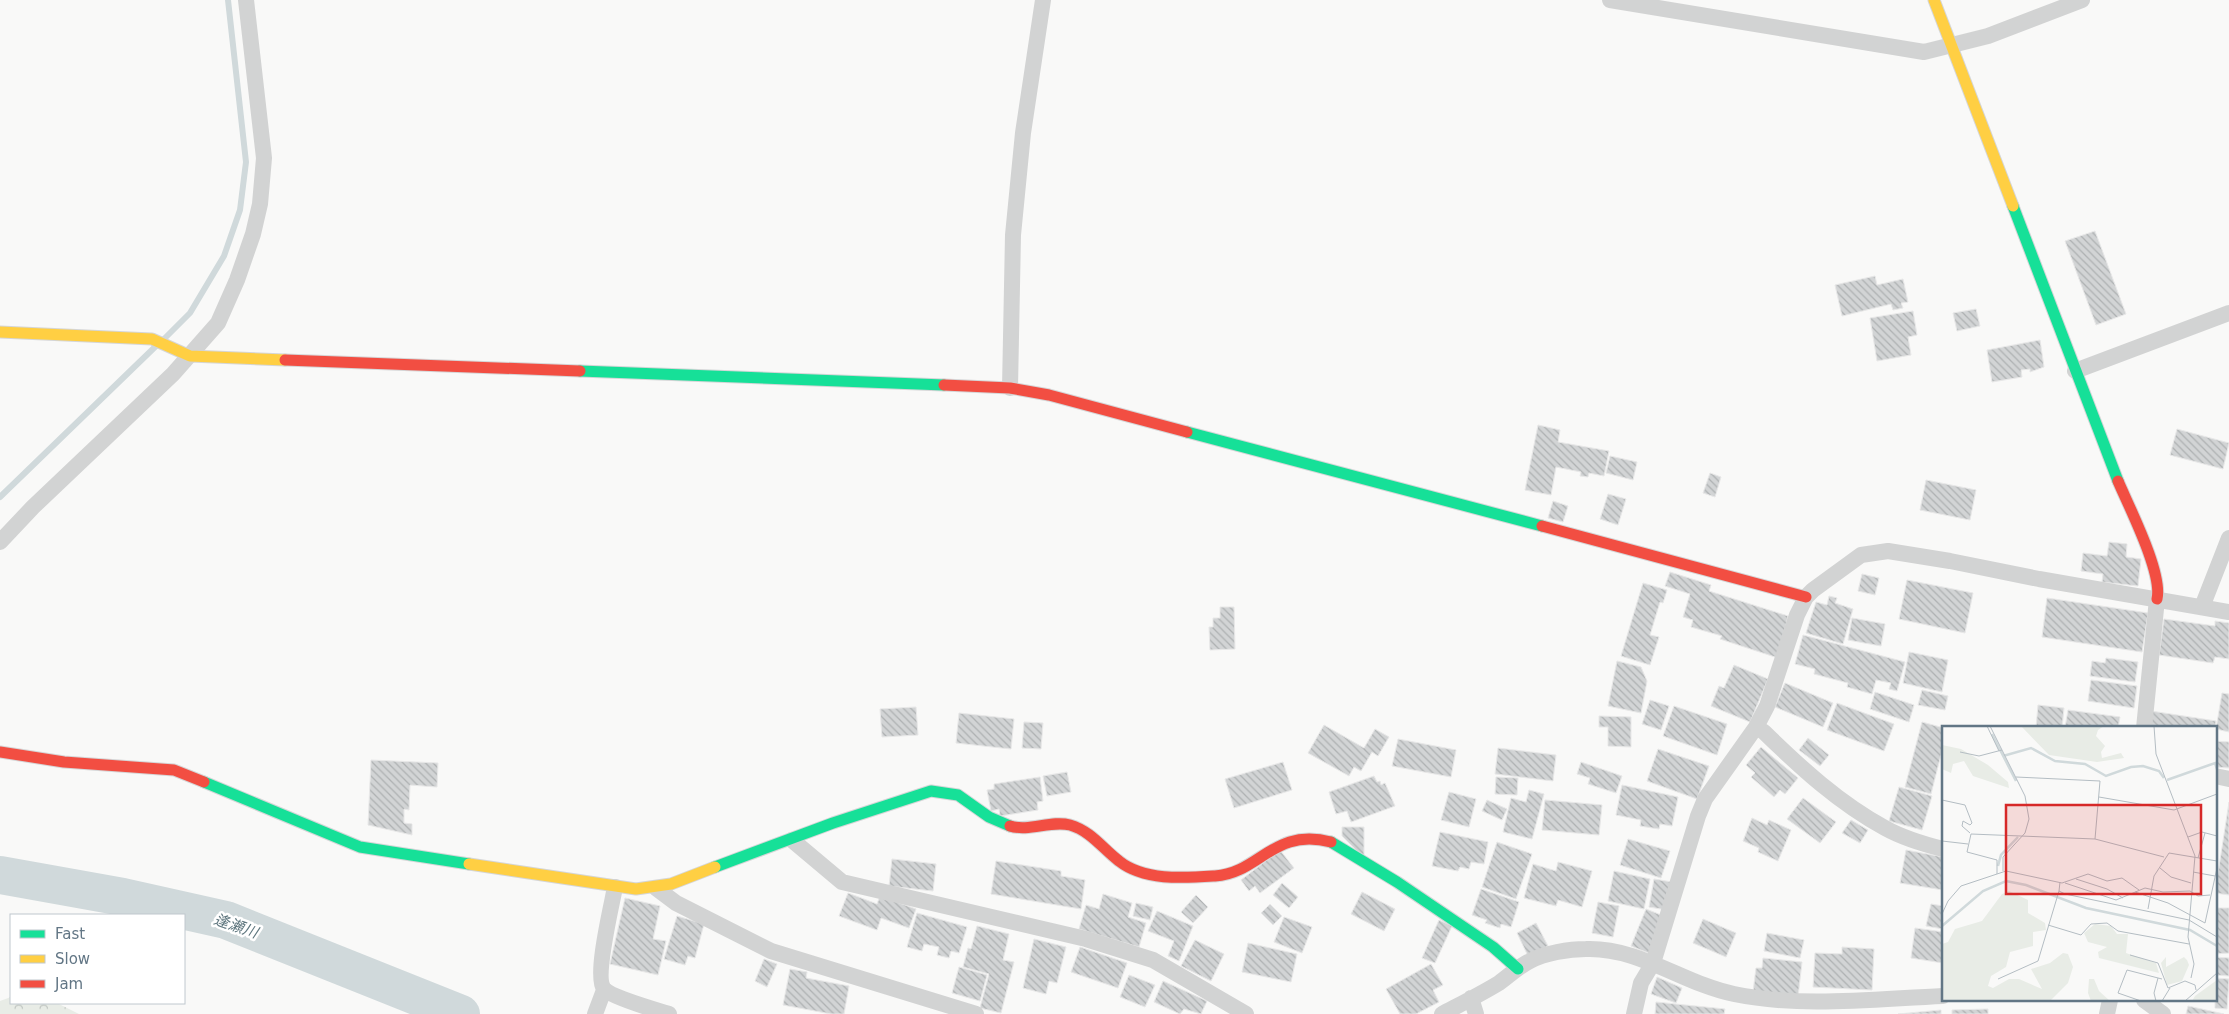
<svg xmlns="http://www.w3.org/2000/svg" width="2229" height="1014" font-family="'DejaVu Sans','Noto Sans JP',sans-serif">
	<defs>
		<pattern id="forest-crowns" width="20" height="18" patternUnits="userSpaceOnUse" patternTransform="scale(1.25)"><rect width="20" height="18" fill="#e8ece6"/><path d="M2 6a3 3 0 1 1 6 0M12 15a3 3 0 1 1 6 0" fill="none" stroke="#bfc4c0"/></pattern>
		<pattern id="building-back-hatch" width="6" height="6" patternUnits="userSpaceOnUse" patternTransform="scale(1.25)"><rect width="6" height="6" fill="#d2d4d5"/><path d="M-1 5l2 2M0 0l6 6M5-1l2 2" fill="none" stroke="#aeb1b2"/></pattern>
	</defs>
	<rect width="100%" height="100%" fill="#f9f9f8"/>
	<path fill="url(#forest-crowns)" d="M11,997V1003H57L79,1014H0V1001Z"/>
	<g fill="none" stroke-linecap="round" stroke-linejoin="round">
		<path stroke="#d0d9db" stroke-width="6" d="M164,339L190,313L224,256L240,210L246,162L228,0
			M0,497L156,346"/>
		<path stroke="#d0d9db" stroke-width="38" d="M0,875L123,897L226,920L461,1014"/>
	</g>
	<path fill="url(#building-back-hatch)" stroke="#e8e8e8" d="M2095,231L2126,314L2096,325L2065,241Z
		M1875,276L1877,285L1903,279L1908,302L1901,303L1903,308L1893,310L1891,304L1842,316L1835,285Z
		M1976,309L1980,326L1957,331L1953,313Z
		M1913,311L1917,335L1908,337L1911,355L1877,361L1870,318Z
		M2040,340L2044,367L2030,372V369L2021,370L2022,377L1992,382L1987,350Z
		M1538,425L1560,430L1558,442L1609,451L1604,476L1589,473L1588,477L1580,476L1581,472L1556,467L1551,495L1525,490Z
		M2177,429L2229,443L2223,469L2170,455Z
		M1610,456L1637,462L1633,480L1606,473Z
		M1710,473L1721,477L1715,497L1703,493Z
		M1926,480L1976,490L1970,520L1920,510Z
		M1608,494L1626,499L1618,525L1600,519Z
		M1553,501L1568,506L1563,522L1548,518Z
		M2109,542L2127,544L2126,557L2141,559L2138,586L2102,582L2103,574L2081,571L2083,553L2107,556Z
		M1670,572L1711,585L1709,591L1788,616L1778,658L1720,639L1722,636L1691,627L1693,620L1683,617L1690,594L1665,586Z
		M1862,574L1879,578L1875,595L1858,591Z
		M1907,580L1973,593L1965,633L1899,619Z
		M1643,583L1667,590L1663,603L1660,602L1650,635L1659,637L1650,665L1621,656Z
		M1829,596L1837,598L1835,603L1853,609L1843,644L1806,633L1816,602L1827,605Z
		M2047,598L2148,613L2142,652L2042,637Z
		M1220,607H1234L1235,649L1210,650L1209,627H1213V618H1220Z
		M1852,618L1885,624L1881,646L1848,640Z
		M2164,619L2215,626V621L2229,623V659L2215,657L2213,663L2159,655Z
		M1803,635L1905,662L1897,691L1889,689L1891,683L1876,680L1872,694L1847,687L1848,683L1814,674L1815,669L1795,664Z
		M1909,652L1948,660L1942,692L1903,683Z
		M2106,658L2138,662L2135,682L2090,676L2092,661L2105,663Z
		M1617,661L1641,667L1647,681L1641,713L1608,706Z
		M1734,665L1768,679L1750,722L1711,706L1719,686L1724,688Z
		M2091,680L2137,686L2134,708L2088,701Z
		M1785,683L1833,703L1823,727L1775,707Z
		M1922,690L1948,696L1945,710L1918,705Z
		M1875,692L1914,705L1909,722L1870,709Z
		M2222,693L2229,694V732L2216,729Z
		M1650,700L1669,706L1661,730L1642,724Z
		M1837,703L1894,724L1884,751L1827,730Z
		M2038,705L2064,708L2062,728H2036Z
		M1674,706L1727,724L1717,755L1663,736Z
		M916,707L918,735L882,737L880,709Z
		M2068,710L2120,717L2118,728H2065Z
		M2151,711L2216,721L2215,728H2149Z
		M959,713L1014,719L1011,749L956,743Z
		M1599,716L1631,717V747L1608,746V727H1599Z
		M1024,722L1043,723L1041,749L1022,748Z
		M1922,722L1944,728L1943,747L1931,794L1905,787Z
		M1324,725L1364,748L1375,729L1389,737L1378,756L1372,752L1361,771L1354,767L1349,776L1308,753Z
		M1808,738L1829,755L1820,766L1799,750Z
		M1398,739L1456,750L1451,777L1392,766Z
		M2215,741L2229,742V768L2215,767Z
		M1761,747L1798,778L1785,794L1780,790L1774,797L1751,777L1755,773L1746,765Z
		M1498,748L1556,755L1553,781L1495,774Z
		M1658,749L1709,766L1697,799L1647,781Z
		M371,760L438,763L437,787L410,785L409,810L404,809V823L412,824V835L368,825Z
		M1283,762L1292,790L1234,808L1225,779Z
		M1581,762L1622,776L1616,793L1588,784L1590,778L1577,774Z
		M1067,772L1071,792L1047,796L1043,776Z
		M1374,776L1377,782L1380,781L1381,785L1385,783L1395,806L1351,822L1347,811L1336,814L1329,792Z
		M1040,777L1043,801L1037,802L1038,810L1000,816L999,809L991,811L987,790L994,789V784Z
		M1496,777L1518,778L1517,795L1495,794Z
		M1622,785L1678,797L1672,826L1660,824L1659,829L1640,826L1641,820L1616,815Z
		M1899,787L1932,796L1922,830L1889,821Z
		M1529,790L1544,794L1532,839L1503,832L1511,798L1526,802Z
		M1449,792L1476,799L1469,827L1441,820Z
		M1803,798L1836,822L1820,843L1787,819Z
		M1487,800L1507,809L1502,820L1482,811Z
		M1545,800L1602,805L1599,835L1542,830Z
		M2229,802V895L2215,893Z
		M1752,818L1767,825L1769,820L1791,830L1778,861L1758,852L1759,848L1743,841Z
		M1851,820L1868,830L1860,843L1842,833Z
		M1342,827H1364V858L1342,836Z
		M1440,832L1488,842L1484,864L1471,862L1469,869L1460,867L1458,871L1432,866Z
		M1628,839L1670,851L1661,878L1620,865Z
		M1497,842L1532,854L1516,899L1482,887Z
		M1280,850L1294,868L1260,893L1255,886L1249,891L1241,880Z
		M1906,850L1943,857V890L1900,883Z
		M892,859L936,864L933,891L889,886Z
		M996,861L1061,871V876L1085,880L1081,909L991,894Z
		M1558,862L1592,871L1582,907L1558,900L1556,906L1524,898L1533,864L1556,871Z
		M1614,871L1650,879L1644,909L1608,901Z
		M1654,879L1672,882L1667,910L1649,907Z
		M1282,883L1298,897L1289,908L1273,895Z
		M1481,889L1519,902L1511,927L1501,924L1500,928L1485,923L1487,920L1472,915Z
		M1362,892L1395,909L1384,931L1351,914Z
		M848,893L877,904L880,896L916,909L909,928L881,918L877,930L839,916Z
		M1103,894L1132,903L1128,917L1146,923L1139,947L1079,929L1086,905L1099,909Z
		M1196,895L1208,907L1193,923L1181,912Z
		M625,898L660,906L653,939L666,941L658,975L610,964Z
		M1598,902L1619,906L1613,937L1592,933Z
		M1136,903L1153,907L1150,920L1133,916Z
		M1270,904L1282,916L1273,925L1261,913Z
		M1931,904L1943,906V929L1926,926Z
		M2215,908H2229V953L2215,954Z
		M1646,909L1666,917L1651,954L1631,946Z
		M1157,911L1193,926L1179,961L1168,956L1174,941L1148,931Z
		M917,913L967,927L959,953L951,951L949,958L937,955L939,947L924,944L922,951L907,947Z
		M677,916L704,924L695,958L688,956L685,965L664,959Z
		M1284,917L1312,927L1302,953L1274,942Z
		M1703,919L1736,933L1726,957L1693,943Z
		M1439,920L1452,926L1435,963L1422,958Z
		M1536,923L1548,946L1528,956L1517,933Z
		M977,926L1009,934L1003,960L1014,962L1001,1013L980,1008L989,974L963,967L968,948L971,949Z
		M1915,928L1943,932V963L1911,958Z
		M1767,933L1804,940L1800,958L1764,951Z
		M1034,939L1066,947L1057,983L1049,981L1046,994L1023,988Z
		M1195,940L1224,954L1211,981L1181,966Z
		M1248,943L1297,954L1291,982L1242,972Z
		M1080,947L1127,963L1118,988L1071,972Z
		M1842,947L1874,949L1872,990L1813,987L1815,953L1842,954Z
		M2215,957L2229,958V976L2215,975Z
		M1763,958L1802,962L1798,997L1753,992L1756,968H1762Z
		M764,959L777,964L767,987L755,981Z
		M1431,964L1443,985L1433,990L1439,1002L1416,1014H1400L1386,989Z
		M959,967L987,975L980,1001L952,993Z
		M790,969L807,972L806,978L849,986L844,1014H831L783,1005Z
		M1129,975L1155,985L1145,1007L1120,997Z
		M1657,977L1682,988L1676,1003L1651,994Z
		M2215,978L2229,979L2227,1009L2215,1008V1001L2206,1000H2215Z
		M1163,981L1207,1001L1201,1014L1184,1009L1180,1014L1154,1002Z
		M1656,1002L1725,1009L1724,1014H1655Z
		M2188,1006L2224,1014H2186Z
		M1988,1009V1014H1952V1010Z
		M1941,1010V1014H1898Z"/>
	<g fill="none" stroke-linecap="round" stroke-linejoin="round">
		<g stroke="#d5d6d7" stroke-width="13">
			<path id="fast" d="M2013,206L2118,481
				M580,371L944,385
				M1187,432L1542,526
				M204,782L360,847L469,864
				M1331,842L1397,882L1493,947L1518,969
				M715,867L833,823L931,791L958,795L989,817L1010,826"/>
		</g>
		<g stroke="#d5d6d7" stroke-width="13">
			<path id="slow" d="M1934,0L2013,206
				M0,332L152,339L190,356L285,360
				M469,864L636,889L671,884L715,867"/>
		</g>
		<g stroke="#d5d6d7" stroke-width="13">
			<path id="jam" d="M285,360L580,371
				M944,385L1010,388L1049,395L1187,432
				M2118,481C2129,507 2163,573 2157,599
				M1542,526L1806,597
				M0,752L64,762L174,770L204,782
				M1010,826C1029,832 1051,820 1070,825C1091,831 1103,849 1119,861C1144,881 1184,878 1215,876C1260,873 1273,827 1331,842"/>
		</g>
		<path stroke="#d2d3d3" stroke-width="16" d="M1610,0L1924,52L1988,36L2082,0
			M2075,371L2229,313
			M1010,388L1013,235L1023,133L1043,0
			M0,542L33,507L173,374L218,323L237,280L253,234L260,204L264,158L246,0
			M2202,607L2229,538
			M1756,727L1764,732C1801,768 1839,803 1885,828C1903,838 1923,844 1943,849
			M2144,728L2157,599
			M2215,776L2229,779
			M792,840L842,882L1086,939L1153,960L1246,1014
			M615,887C612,904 594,977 604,989C611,997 656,1010 669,1014
			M656,888L676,903L771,951L976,1014
			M1471,998L1476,1014
			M2144,1000L2163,1014
			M595,1014L604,990
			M1442,1014C1461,1004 1481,994 1499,983C1509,976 1519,966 1530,961C1545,953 1569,949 1586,949C1639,947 1684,984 1734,994C1802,1008 1874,999 1943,996
			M1634,1014L1641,983L1653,963L1698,816L1705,799L1756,727L1767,706L1797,615L1806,597L1813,590L1861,555L1888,551L1950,561L2039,579L2229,612
			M2107,1014L2110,1000"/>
		<use href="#fast" stroke="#16e098" stroke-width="11"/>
		<use href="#slow" stroke="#ffcf43" stroke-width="11"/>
		<use href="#jam" stroke="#f24e42" stroke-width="11"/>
	</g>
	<g text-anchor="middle" stroke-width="5" stroke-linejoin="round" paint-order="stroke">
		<g font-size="15" font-style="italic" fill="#5e767e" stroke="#fff">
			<text transform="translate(236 926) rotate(19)" y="5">逢瀬川</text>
		</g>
	</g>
	<g transform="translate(1942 726)">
		<rect width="275" height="275" fill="#f9f9f8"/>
		<path d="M79,0H162L156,4L154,10L163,20L159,26L160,32L179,27L182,32L155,36L107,29ZM0,19L19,23L46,39L66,56L67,62L31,50L22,35L11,38L9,47L0,43ZM67,165L86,174V187L103,197L104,204L91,206V220L68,226L64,241L49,250L46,260L51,262L67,253H77L100,263L89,243L108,237L121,227L126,228L131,241L126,257L108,275H0V218L6,216L13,203L40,195L60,168ZM153,198L169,200L175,208H186L184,227L214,237L217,247L157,232L156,226L165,221L146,216L142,207ZM224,231V241L242,231L245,234L247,239L240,255L225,259L219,237ZM147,253H152L157,265L168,275H149L146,267ZM275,254V275H250L253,270Z" fill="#e8ece6"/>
		<path fill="none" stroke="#d0d9db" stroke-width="2.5" d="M50,8L74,55M61,30L89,22L113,35L143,38L164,50L189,41L201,40L217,45L222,52M225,54L273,37L275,43M56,140L59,129L76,111M0,200L41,165L64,155L84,159L144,182L248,204L275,220"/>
		<path fill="none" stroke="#b4bdc3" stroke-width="1" d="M45,0L57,25M48,0L83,70L87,93L83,107L61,131V145M212,0L214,28L253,130L246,211L252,238L249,252M18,26L37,30L60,24M74,51L158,55L153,113M157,71L232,84L275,68M0,74L23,79L30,97L28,99L21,95L20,100L28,107M246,111L260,106L275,110M0,115L26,118M256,132L263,107M218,142L229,151L249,157M251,146L273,150M55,148V134L25,126L29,108L153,113L222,131M134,153L165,163L181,172M118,156L117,165L123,168L247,194L275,211M123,157L174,174L203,162L221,166L248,165L256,170L268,169M193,166L226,177L263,197L275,142M206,183L212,150L227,127L275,135M0,188L6,175L19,160L64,145L120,157L146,148L165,155L180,152L197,164M106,199L139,209L149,198L165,197L176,205L247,218M188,229L216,237L226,262L243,255L253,259L254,264M56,253L96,235L117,165M199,275L176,267L185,244L220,253M214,275L212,267L216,252M220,275L228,262M243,275L275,247"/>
		<path fill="#d62828" fill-opacity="0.15" stroke="#d62828" stroke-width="2.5" d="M64,79H259V168H64Z"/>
		<rect width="275" height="275" fill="none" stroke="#627685" stroke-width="2.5"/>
	</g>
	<rect x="10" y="914" width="175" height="90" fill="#ffffff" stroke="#c0c8ce"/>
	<rect x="20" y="930" width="25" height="8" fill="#16e098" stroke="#c0c8ce"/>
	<text x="55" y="939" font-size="15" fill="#627685">Fast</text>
	<rect x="20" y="955" width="25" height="8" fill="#ffcf43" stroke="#c0c8ce"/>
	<text x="55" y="964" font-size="15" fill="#627685">Slow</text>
	<rect x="20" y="980" width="25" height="8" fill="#f24e42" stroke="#c0c8ce"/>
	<text x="55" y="989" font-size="15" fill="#627685">Jam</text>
</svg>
